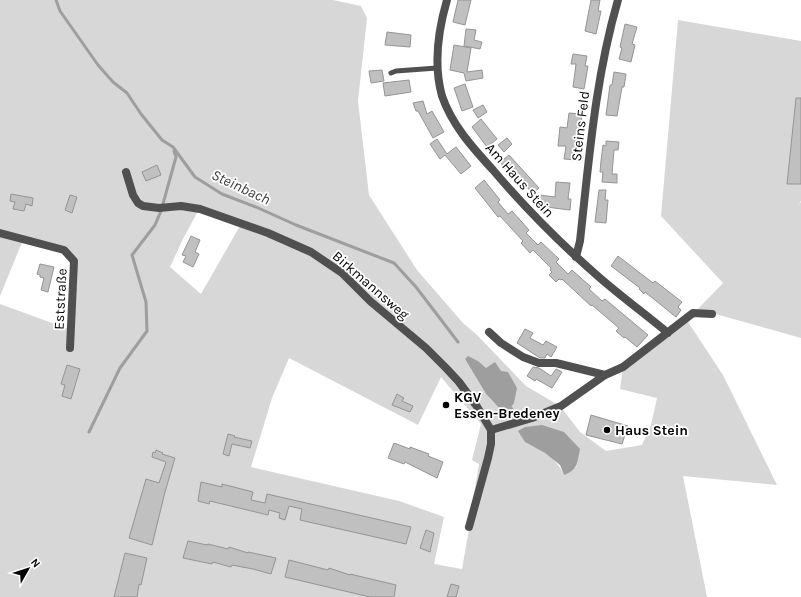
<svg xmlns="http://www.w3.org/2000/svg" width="801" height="597" font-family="Karla,sans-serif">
	<rect width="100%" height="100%" fill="#fff"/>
	<path fill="#d7d7d7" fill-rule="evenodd" d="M0,0H333L361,6L367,18L358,101L369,195L417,270L463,323L477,335L526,386L560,406L580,432L606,451L642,445L651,425L657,398L620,389L623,367L686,319L723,375L777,485L683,476L707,597H0V304L74,331L70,253L0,233ZM130,202L199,210L241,224L201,294L170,267L183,239L198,211ZM289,358L418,425L441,377L481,424L472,460L479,464L470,518L464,527L469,529L462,569L434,564L444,517L399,501L251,467L272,398ZM465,359L486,368L495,404L486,394ZM525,442L577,466L564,475C556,457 542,451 525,442Z
		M678,20L801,41V201L798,205L801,202V338L712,313H694L724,282L723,283L661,216Z
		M0,234L23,240L0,296Z"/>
	<path fill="#9e9e9e" d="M468,356L478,361L486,368L495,362L501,371L508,372L517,388L514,403L509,410L503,412L486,394L465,359Z
		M542,425L564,432L580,449C577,463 578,470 564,475L560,465L545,453L525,442L518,431L525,427Z"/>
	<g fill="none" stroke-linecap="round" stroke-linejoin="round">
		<path stroke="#9e9e9e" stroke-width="3" d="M56,0L60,11L98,65L113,82L127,93L141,114L162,140L173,147L195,177L222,194L256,207L296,225L394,263L416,287L458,342
			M511,408L518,418
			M89,432L120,368L147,331L146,302L132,255L155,225L161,211L176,157L174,151"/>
	</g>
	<path fill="#c0c0c0" stroke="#949494" d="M458,0H471L465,25L453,22Z
		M591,0H600L598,11H601L596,34L585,31Z
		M625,24L637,27L632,44L635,45L631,62L619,59L622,48L620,47Z
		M466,29L476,30L474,40L482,42L480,49L464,46Z
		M387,32L411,35L410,47L385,45Z
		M454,45L471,48L467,72L482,70L483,78L466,81L464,73L450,70Z
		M573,54L587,56L585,66H588L584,89L573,87L576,64H571Z
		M382,70L384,81L371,83L369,71Z
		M614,72L626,74L624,87H622L617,116L606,115L610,85H612Z
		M409,80L411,92L385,96L383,83Z
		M465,84L473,107L462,111L454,88Z
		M796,98H801V184H787Z
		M423,101L427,114L432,111L444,132L433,138L418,111H416L413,103Z
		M483,105L487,112L478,118L473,110Z
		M569,113L582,114L576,160L564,159L566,146H558L560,127L567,128Z
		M481,119L497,139L487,147L472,127Z
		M507,138L512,144L504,152L498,145Z
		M437,139L447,154L456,147L471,166L461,174L445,155L440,159L430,144Z
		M606,141L619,142L618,150H614L612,174H617V183L602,182L603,172H600L601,161L603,145L606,146Z
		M509,155L539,188L533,194L520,179L517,181L500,162Z
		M157,165L161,175L146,181L142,172Z
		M484,180L500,200L498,202L508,214L512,211L529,230L526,233L538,245L541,242L559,259L556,262L568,274L572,270L591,287L589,289L602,301L605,299L648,335L637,347L625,337L624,338L616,331L619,328L592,305L591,306L562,279L561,280L559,279L556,282L549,275L552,272L550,270L551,268L533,250L530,253L521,243L523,241L500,216L498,217L475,188Z
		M556,182L570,183L568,199H571L570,210L538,206L539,195L555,197Z
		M599,190H606L605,200H608L606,223L595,222Z
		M11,194L33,198L32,206L26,204L24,211L13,209L15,202L10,201Z
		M70,195L77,197L72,213L65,210Z
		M191,236L200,240L195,252L199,254L193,267L183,262L186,256L182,255Z
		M618,256L653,283L655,281L682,302L678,307L681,310L676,317L645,292L644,294L639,289L640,288L611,266Z
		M40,264L54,267L48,292L41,290L44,278L40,277V275L37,274Z
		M525,329L533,333L530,338L543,345L546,341L557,347L551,357L547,354L545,358H540L517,343Z
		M67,365L80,369L71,399L62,396L65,385L61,384Z
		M533,367L539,368L551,376L556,369L562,372L552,388L536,379L535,381L527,376Z
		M397,394L404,398L402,401L413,406L410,412L392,405Z
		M591,415L628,426L622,444L586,435Z
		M228,434L235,436L234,437L252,441L250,448L232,444L229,456L223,454Z
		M394,443L410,449V447L429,454L428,456L443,462L437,478L405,462L404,464L388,458Z
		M156,450L163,453L162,454L175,458L165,492L152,545L129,538L146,479L159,483L166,462L152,457L153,452L155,453Z
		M201,482L222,487V484L253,492L251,500L265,503L267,494L411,527L406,544L300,520L302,509L289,506L285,520L279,518L280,513L269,510L268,515L210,501L209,504L198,501Z
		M426,530L434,533L430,552L420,548Z
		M188,541L207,545L208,544L228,549L229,547L248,553V552L276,558L271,574L253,569L232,565L231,567L213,562L212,564L183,558Z
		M125,553L147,558L141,585L139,584L137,597H114Z
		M289,560L328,570L329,568L350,575V574L396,585L394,597H370L285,577Z
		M451,584L459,586L456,597H447Z"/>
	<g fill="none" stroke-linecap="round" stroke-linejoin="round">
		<path stroke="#505050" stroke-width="5" d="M391,73L396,71L437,68"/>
		<path stroke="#505050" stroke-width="8" d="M447,0C438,31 433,64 442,96C452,125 472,147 493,170C526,209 561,244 600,278C622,297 645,314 668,333
			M126,172L133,195L138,203L143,206L159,208L181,206L200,209L268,233L311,252L342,273L370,301L426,348L446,368L459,382L476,405L491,430L532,418L561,406L605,375L623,367L693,313L712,314
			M0,233L64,250L74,261L70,348
			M576,257L580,241C589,160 595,79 618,0
			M489,332L501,343L523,357L539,363H556L605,375
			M469,527L488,458L491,444V430"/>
	</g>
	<g fill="#000" stroke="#fff" stroke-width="1.5">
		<circle cx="446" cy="405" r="4"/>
		<circle cx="607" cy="430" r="4"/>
	</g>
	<g text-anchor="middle" stroke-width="3.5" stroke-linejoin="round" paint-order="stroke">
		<g font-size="14" fill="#000" stroke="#fff">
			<text transform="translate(580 126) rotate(-83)" y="5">Steins Feld</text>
			<text transform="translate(520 180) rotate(48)" y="5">Am Haus Stein</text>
			<text transform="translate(371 285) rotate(41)" y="5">Birkmannsweg</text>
			<text transform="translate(60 299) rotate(-87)" y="5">Eststraße</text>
		</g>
		<g font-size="14" font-weight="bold" fill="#000" stroke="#fff" text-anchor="start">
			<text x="454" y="402">KGV<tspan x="454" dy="16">Essen-Bredeney</tspan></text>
			<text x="615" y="435">Haus Stein</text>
		</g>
		<g font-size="15" font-style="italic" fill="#3f3f3f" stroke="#fff">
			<text transform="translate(241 187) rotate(25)" y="5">Steinbach</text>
		</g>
	</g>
	<g transform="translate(28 569) rotate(51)" stroke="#ffffff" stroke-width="3" paint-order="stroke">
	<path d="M0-3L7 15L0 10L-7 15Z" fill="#000000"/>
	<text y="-6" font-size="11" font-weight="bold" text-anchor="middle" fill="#000000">N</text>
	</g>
</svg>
